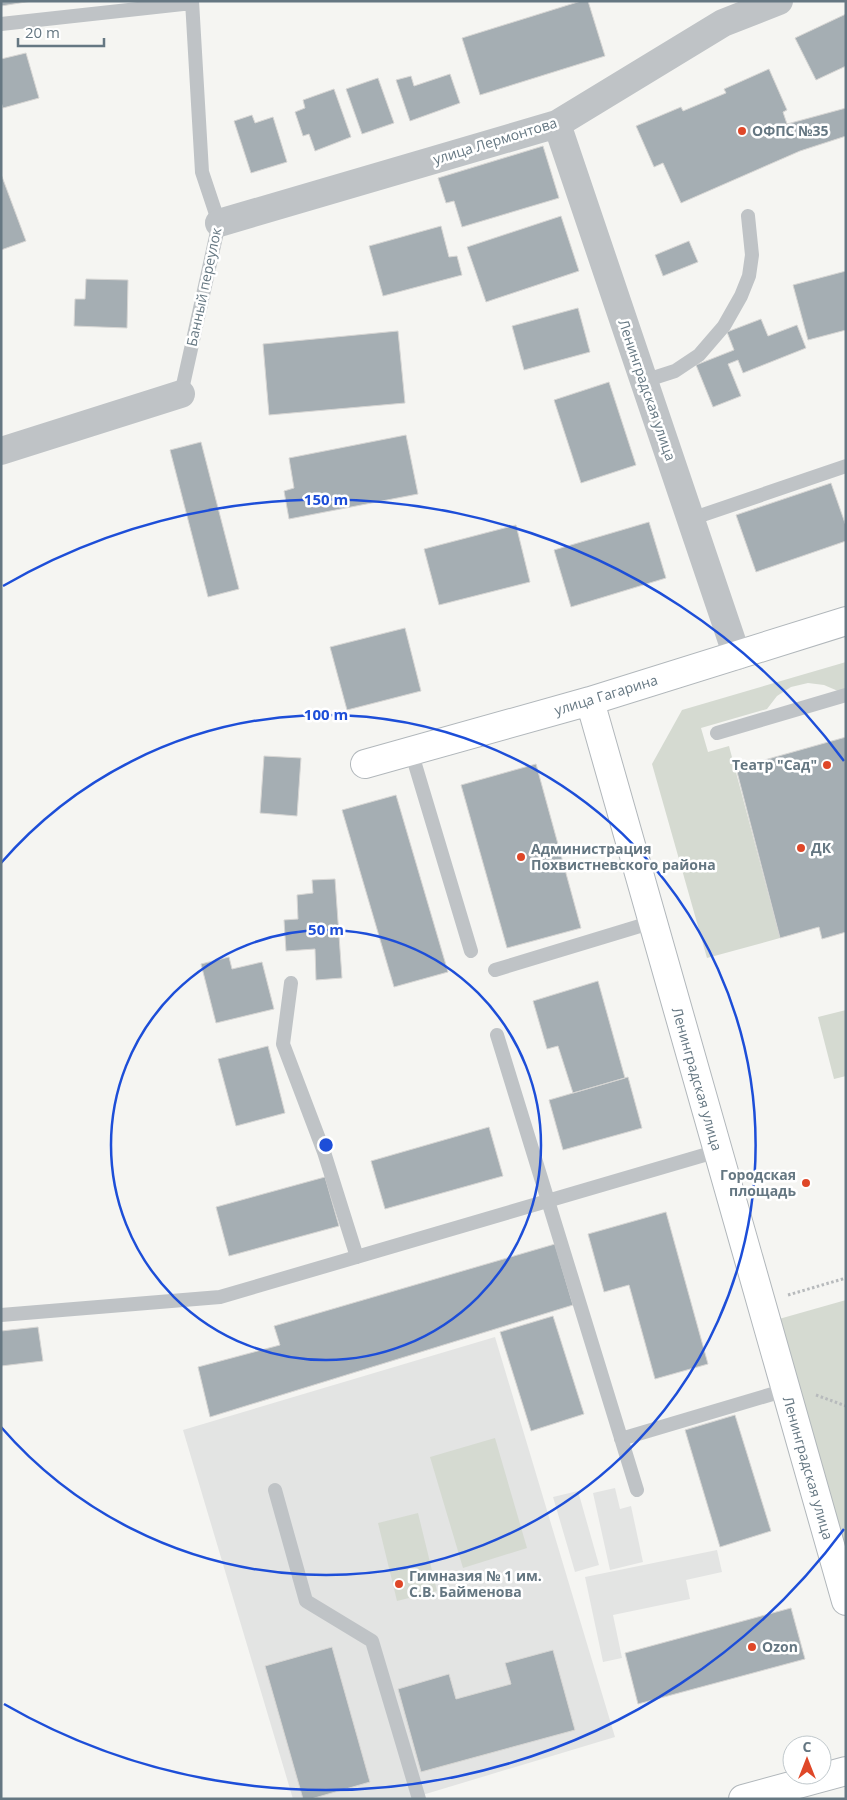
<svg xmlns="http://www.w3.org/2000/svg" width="847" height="1800" font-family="'Open Sans',sans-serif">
	<rect width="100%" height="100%" fill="#f5f5f2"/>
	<path fill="#e3e4e3" d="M495,1337L615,1737L409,1799H293L183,1430Z
		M615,1488L620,1509L631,1506L643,1562L610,1570L593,1493Z
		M578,1491L599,1565L575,1572L553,1497Z
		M717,1550L722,1572L686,1580L690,1599L613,1615L622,1658L603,1662L585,1577Z"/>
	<path fill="#d5dad1" d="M846,662V689L838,691L824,685L808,683L791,687L777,696L767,709L701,728L708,752L729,746L780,938L707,958L652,764L682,710Z
		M846,1010V1076L834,1079L818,1017Z
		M846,1300V1548L779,1319Z
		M495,1438L527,1548L463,1568L430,1457Z
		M418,1513L437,1591L397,1601L378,1523Z"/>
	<path fill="#a5aeb3" stroke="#d7d6d4" d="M1,1H32L1,6Z
		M581,1H588L605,56L480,95L462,38Z
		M846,14V66L816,80L795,38Z
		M26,53L39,98L3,108L1,102V59Z
		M769,69L787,110L783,112L787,124L846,108V136L800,151L681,203L663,163L654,167L636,126L681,107L683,111L726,93L724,89Z
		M450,74L460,103L410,121L396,80L411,76L414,86Z
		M378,78L394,123L362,134L346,89Z
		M334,89L351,137L315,151L309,134L303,136L295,112L305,108L303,100Z
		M252,115L255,123L273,117L287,162L251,173L234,121Z
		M543,146L559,198L462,227L454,201L446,203L438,178Z
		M1,174L26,241L1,250Z
		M561,216L579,271L486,302L467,247Z
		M441,226L449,257L457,256L462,275L383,296L369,246Z
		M689,241L698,262L663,276L655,255Z
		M846,271V330L808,340L793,285Z
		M86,279L128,280L127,328L74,326L75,299H85Z
		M578,308L590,352L524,370L512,326Z
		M761,319L768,336L797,325L806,348L743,373L738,360L728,364L741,396L713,407L696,365L734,350L727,332Z
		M398,331L405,403L269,415L263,344Z
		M609,382L636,465L581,483L554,400Z
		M406,435L418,494L289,519L284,491L294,488L289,458Z
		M201,442L239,589L208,597L170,450Z
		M831,483L846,526V541L756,572L736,515Z
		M649,522L666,578L571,607L554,550Z
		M516,525L530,582L439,605L424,549Z
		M405,628L421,691L347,710L330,647Z
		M846,737V932L822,939L819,927L780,938L736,768Z
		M264,756L301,758L297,816L260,813Z
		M536,764L581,928L507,948L461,785Z
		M396,795L448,972L394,987L342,810Z
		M335,879L342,978L316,980L315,949L286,951L284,920L298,919L297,895L313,893L312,880Z
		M229,957L232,969L262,962L274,1009L216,1023L201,964Z
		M598,981L625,1078L573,1093L558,1046L547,1049L533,1001Z
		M268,1046L285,1113L236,1126L218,1059Z
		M628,1077L642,1128L563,1150L549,1100Z
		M489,1127L503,1176L385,1209L371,1161Z
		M325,1177L339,1226L229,1256L216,1207Z
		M666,1212L708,1364L655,1379L629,1285L604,1292L588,1234Z
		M555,1244L573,1305L210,1417L198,1367L280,1345L274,1326Z
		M553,1316L584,1414L531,1431L500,1332Z
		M38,1327L43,1361L1,1366V1331Z
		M735,1415L771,1531L720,1547L685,1430Z
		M791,1608L805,1659L638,1704L625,1653Z
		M332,1647L370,1782L311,1799H303L265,1666Z
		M553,1650L575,1730L421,1772L398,1689L449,1674L456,1699L511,1684L505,1663Z"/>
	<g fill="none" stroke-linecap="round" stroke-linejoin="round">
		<g stroke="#b1b7bb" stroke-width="30">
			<path id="secondary" d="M590,701L846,1601
				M365,764L590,701L846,621
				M743,1799L846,1771"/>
		</g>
		<path stroke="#b7babc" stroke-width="3" stroke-dasharray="2.5 2.5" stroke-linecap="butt" d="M788,1295L846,1278
			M816,1395L846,1406"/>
		<path stroke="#bfc3c6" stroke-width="14" d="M1,24L192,3
			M644,381L675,371L699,355L724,326L741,296L749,276L752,255L748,216
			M181,394L219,223L202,172L192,1
			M691,519L846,466
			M717,733L846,695
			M411,751L471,951
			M495,970L653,922
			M291,983L283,1044L324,1152L357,1257
			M497,1035L637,1490
			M1,1315L220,1297L718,1151
			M621,1439L786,1390
			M275,1490L306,1601L372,1641L419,1799"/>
		<path stroke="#bfc3c6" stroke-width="28" d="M557,124L737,656
			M219,223L557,124L723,23L779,1
			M1,451L181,394"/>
		<use href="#secondary" stroke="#fff" stroke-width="28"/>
	</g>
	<g fill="none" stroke="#1d4ed8" stroke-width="2.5">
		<circle cx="326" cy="1145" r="215"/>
		<path d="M1 863A430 430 0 1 1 1 1427"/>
		<path d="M844 1529A645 645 0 0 1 4 1704M3 586A645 645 0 0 1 844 761"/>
	</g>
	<g fill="#df4728" stroke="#fff" stroke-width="2">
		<circle cx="742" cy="131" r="5"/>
		<circle cx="827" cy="765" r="5"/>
		<circle cx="801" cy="848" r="5"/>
		<circle cx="521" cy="857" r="5"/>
		<circle cx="806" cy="1183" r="5"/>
		<circle cx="399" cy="1584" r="5"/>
		<circle cx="752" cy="1647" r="5"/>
	</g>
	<g text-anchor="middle" stroke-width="5" stroke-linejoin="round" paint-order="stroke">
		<g font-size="14" font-weight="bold" fill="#657782" stroke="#fff" text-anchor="start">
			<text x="752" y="136">ОФПС №35</text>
			<text x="817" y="770" text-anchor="end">Театр "Сад"</text>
			<text x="811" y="853">ДК</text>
			<text x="531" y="854">Администрация<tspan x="531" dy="16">Похвистневского района</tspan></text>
			<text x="796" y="1180" text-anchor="end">Городская<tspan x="796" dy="16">площадь</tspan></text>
			<text x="409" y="1581">Гимназия № 1 им.<tspan x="409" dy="16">С.В. Байменова</tspan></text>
			<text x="762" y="1652">Ozon</text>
		</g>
		<g font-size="14" fill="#657782" stroke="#fff">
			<text transform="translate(495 141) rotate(-17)" y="5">улица Лермонтова</text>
			<text transform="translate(204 287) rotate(-78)" y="5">Банный переулок</text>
			<text transform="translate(647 390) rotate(71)" y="5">Ленинградская улица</text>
			<text transform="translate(606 695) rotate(-17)" y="5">улица Гагарина</text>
			<text transform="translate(697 1079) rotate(74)" y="5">Ленинградская улица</text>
			<text transform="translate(808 1468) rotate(74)" y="5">Ленинградская улица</text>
		</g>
	</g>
	<circle cx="326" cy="1145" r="8" fill="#1d4ed8" stroke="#fff" stroke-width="2.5"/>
	<g font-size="15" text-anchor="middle" font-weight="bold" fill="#1d4ed8" stroke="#fff" stroke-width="5" stroke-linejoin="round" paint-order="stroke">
		<text x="326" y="505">150 m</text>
		<text x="326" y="720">100 m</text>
		<text x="326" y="935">50 m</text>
	</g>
	<rect width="847" height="1800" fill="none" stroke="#657782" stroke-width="5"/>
	<g transform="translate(807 1760)"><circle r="24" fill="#ffffff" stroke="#c1c9cd"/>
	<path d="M0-4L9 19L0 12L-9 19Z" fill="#df4728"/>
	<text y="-8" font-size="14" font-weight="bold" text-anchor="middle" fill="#657782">С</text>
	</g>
	<path d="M18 38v8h86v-8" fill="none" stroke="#657782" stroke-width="2.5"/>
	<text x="25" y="38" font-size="15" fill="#657782" stroke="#ffffff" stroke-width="4" paint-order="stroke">20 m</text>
</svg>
